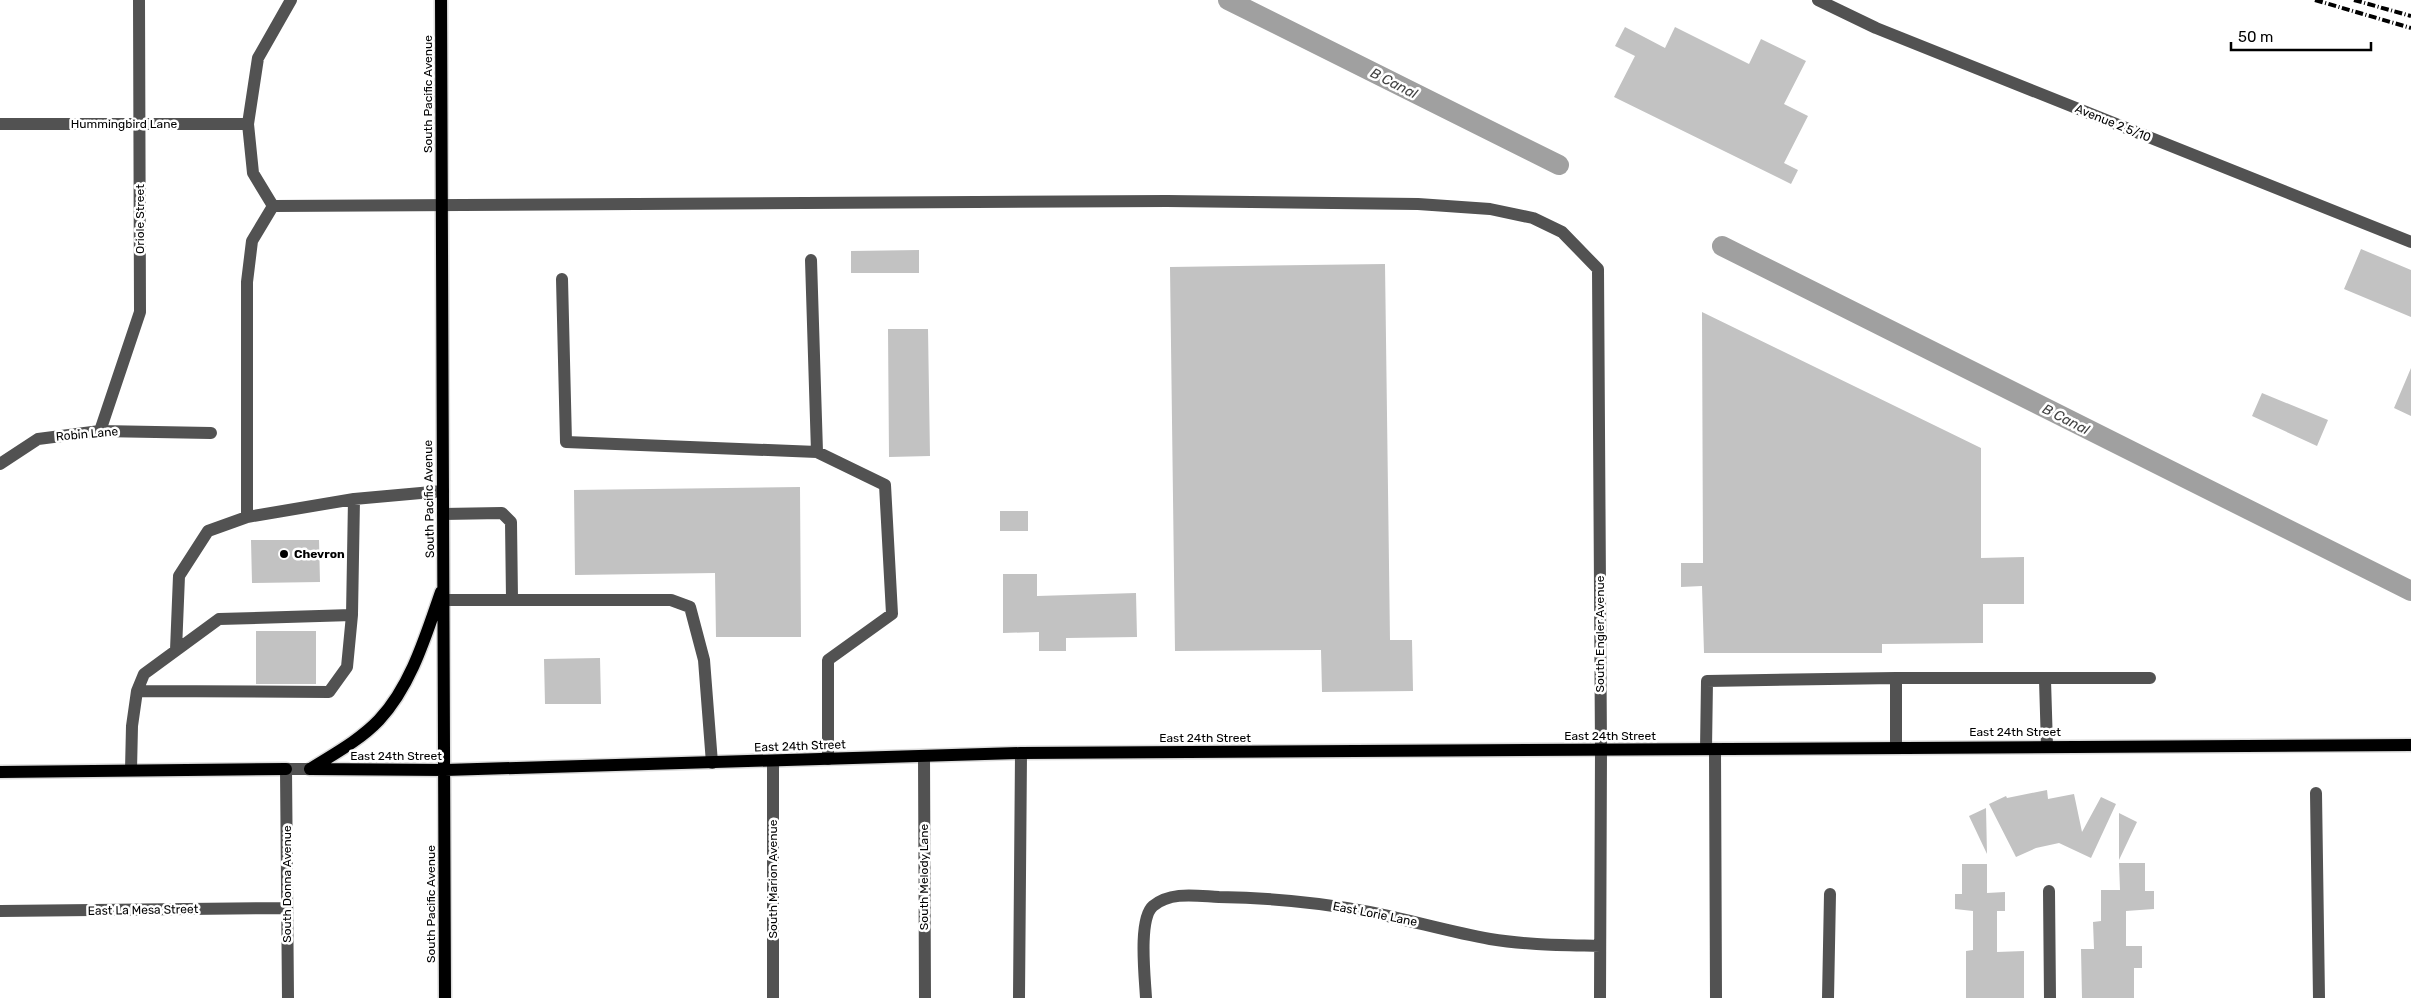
<svg xmlns="http://www.w3.org/2000/svg" width="2411" height="998" font-family="Rubik,sans-serif">
	<rect width="100%" height="100%" fill="#fff"/>
	<g fill="none" stroke-linecap="round" stroke-linejoin="round">
		<path stroke="#a0a0a0" stroke-width="20" d="M1228,0L1559,165
			M1722,246L2411,591"/>
	</g>
	<path fill="#c2c2c2" d="M1625,27L1665,48L1675,27L1749,64L1761,39L1806,61L1784,104L1808,116L1784,163L1798,170L1791,184L1614,97L1635,56L1615,46Z
		M2361,249L2411,270V317L2344,289Z
		M919,250V273H851V251Z
		M1385,264L1390,640H1412L1413,691L1322,692L1321,650L1175,651L1170,267Z
		M1702,312L1981,448V558L2024,557V604H1983V643L1882,644V653H1704L1702,586L1681,587V563H1703Z
		M888,329H928L930,456L889,457Z
		M2411,368V416L2394,408Z
		M2262,393L2328,420L2317,446L2252,416Z
		M800,487L801,637H716L715,573L575,575L574,490Z
		M1000,511H1028V531H1000Z
		M251,540H319L320,582L252,583Z
		M1003,574H1037V596L1136,593L1137,637L1066,638V651H1039V632L1003,633Z
		M256,631H316V684H256Z
		M600,658L601,704H545L544,659Z
		M2047,790L2048,799L2074,794L2082,832L2101,797L2116,804L2091,858L2059,843L2036,848L2016,857L1989,804L2006,796L2007,798Z
		M1986,808L1987,854L1969,816Z
		M2119,813L2137,822L2119,860Z
		M2119,863H2145V891H2154V909L2126,911V946H2142V968H2134V998H2082L2081,949H2094L2093,922L2101,921V890H2120Z
		M1962,864H1987V893L2005,892V911H1997V952L2024,951V998H1966V951L1973,950V911L1955,909V894H1962Z"/>
	<g fill="none" stroke-linecap="round" stroke-linejoin="round">
		<g stroke="#dbdbdb" stroke-width="15">
			<path id="major" d="M441,0L445,998
				M310,769L445,770L1021,753L2411,745
				M310,769C334,754 360,740 379,720C411,686 426,635 441,592
				M0,772L286,769"/>
		</g>
		<path stroke="#525252" stroke-width="12" d="M1818,0L1876,28L2411,242
			M0,124H248
			M273,206L1167,201L1418,204L1490,209L1533,218L1562,232L1598,269L1601,749L1600,998
			M273,206L253,173L248,124L258,58L291,0
			M811,260L817,452L885,485L892,614L828,660V759
			M562,279L566,442L817,452
			M100,431L140,312L139,0
			M0,464L38,439L100,431L211,433
			M443,514L502,513L511,522L512,599
			M247,517V282L252,241L273,206
			M444,600H671L690,607L704,660L712,763
			M176,650L179,576L208,531L247,517L354,499L443,491
			M1896,678H2150
			M2045,680L2047,746
			M137,691L329,692L347,667L352,615L354,499
			M1706,749L1707,681L1896,678V747
			M1715,749L1716,998
			M924,756L925,998
			M773,761V998
			M131,770L132,726L137,691L144,674L219,619L352,615
			M2316,793L2319,998
			M2049,891L2050,998
			M0,911L287,908
			M288,998L286,769H310
			M1019,998L1021,753
			M1146,998C1145,978 1138,919 1153,906C1171,891 1197,896 1219,897C1269,898 1319,902 1369,912C1410,920 1450,932 1490,939C1526,945 1563,945 1600,946
			M1828,998L1830,894"/>
		<use href="#major" stroke="#000" stroke-width="12"/>
		<path stroke="#000" stroke-width="4" stroke-dasharray="8 2.5 1 2.5" stroke-linecap="butt" d="M2315,0L2411,28
			M2354,0L2411,16"/>
	</g>
	<circle fill="#000" stroke="#fff" stroke-width="2" cx="284" cy="554" r="5"/>
	<g text-anchor="middle" stroke-width="5" stroke-linejoin="round" paint-order="stroke">
		<g font-size="12" fill="#000" stroke="#fff">
			<text transform="translate(428 94) rotate(-90)" y="4">South Pacific Avenue</text>
			<text transform="translate(2113 123) rotate(22)" y="4">Avenue 2 5/10</text>
			<text x="124" y="128">Hummingbird Lane</text>
			<text transform="translate(140 219) rotate(-90)" y="4">Oriole Street</text>
			<text transform="translate(87 434) rotate(-5)" y="4">Robin Lane</text>
			<text transform="translate(429 499) rotate(-91)" y="4">South Pacific Avenue</text>
			<text transform="translate(1600 634) rotate(-90)" y="4">South Engler Avenue</text>
			<text x="2015" y="736">East 24th Street</text>
			<text x="1610" y="740">East 24th Street</text>
			<text x="1205" y="742">East 24th Street</text>
			<text transform="translate(800 746) rotate(-2)" y="4">East 24th Street</text>
			<text x="396" y="760">East 24th Street</text>
			<text transform="translate(924 877) rotate(-90)" y="4">South Melody Lane</text>
			<text transform="translate(773 879) rotate(-90)" y="4">South Marion Avenue</text>
			<text transform="translate(287 884) rotate(-90)" y="4">South Donna Avenue</text>
			<text transform="translate(431 904) rotate(-90)" y="4">South Pacific Avenue</text>
			<text transform="translate(143 910) rotate(-1)" y="4">East La Mesa Street</text>
			<text transform="translate(1375 914) rotate(11)" y="4">East Lorie Lane</text>
		</g>
		<g font-size="12" font-weight="bold" fill="#000" stroke="#fff" text-anchor="start">
			<text x="294" y="558">Chevron</text>
		</g>
		<g font-size="14" font-style="italic" fill="#414141" stroke="#fff">
			<text transform="translate(1394 83) rotate(27)" y="5">B Canal</text>
			<text transform="translate(2066 419) rotate(27)" y="5">B Canal</text>
		</g>
	</g>
	<path d="M2231 42v8h140v-8" fill="none" stroke="#000000" stroke-width="2.5"/>
	<text x="2238" y="42" font-size="15" fill="#000000" stroke="#ffffff" stroke-width="4" paint-order="stroke">50 m</text>
</svg>
